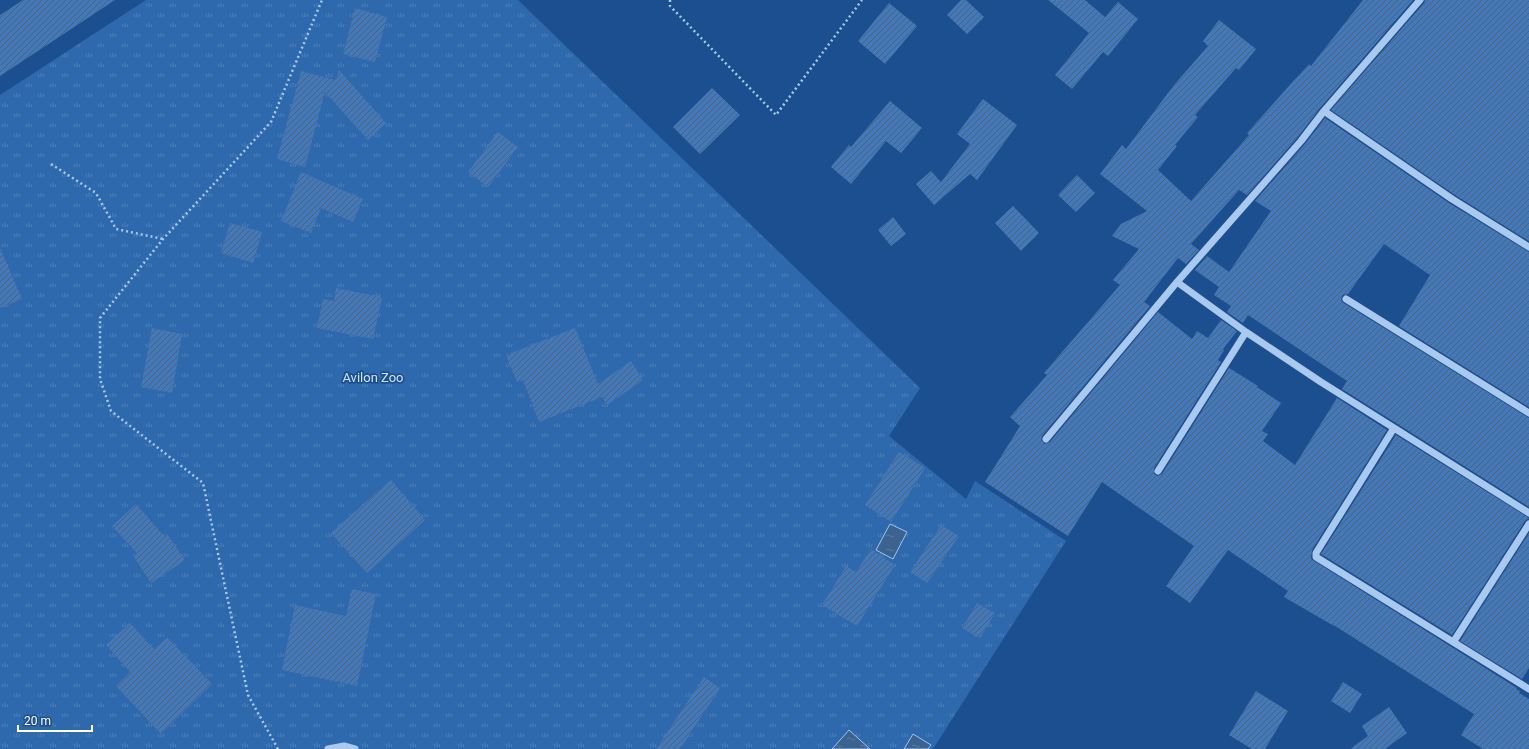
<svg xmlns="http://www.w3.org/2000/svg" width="1529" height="749" font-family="Roboto,sans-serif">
	<defs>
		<pattern id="grass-tufts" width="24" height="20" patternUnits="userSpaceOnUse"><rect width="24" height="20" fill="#2e69ad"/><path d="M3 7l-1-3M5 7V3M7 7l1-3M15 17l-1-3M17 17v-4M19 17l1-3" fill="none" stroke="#4d80b9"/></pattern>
		<pattern id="water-ripples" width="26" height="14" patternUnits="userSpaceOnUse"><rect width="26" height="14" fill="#3c6290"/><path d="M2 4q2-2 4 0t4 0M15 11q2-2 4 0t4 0" fill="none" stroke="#597aa1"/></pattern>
		<pattern id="building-hatch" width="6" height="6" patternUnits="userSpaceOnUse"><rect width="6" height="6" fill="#4478b7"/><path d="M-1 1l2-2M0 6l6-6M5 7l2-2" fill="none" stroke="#486282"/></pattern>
	</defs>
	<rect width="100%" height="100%" fill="#1b4f8f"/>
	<path fill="url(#grass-tufts)" d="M146,0H518L920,388L889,436L966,499L975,481L1066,541L933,749H0V95Z"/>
	<path fill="url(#water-ripples)" stroke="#9cc4f0" d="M890,524L907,532L893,559L876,550Z
		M849,730L870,749H832Z
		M913,734L931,745L928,749H904Z"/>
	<path fill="url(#building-hatch)" d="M23,0H115L0,76V15Z
		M961,0H966L984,17L967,34L947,15Z
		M1048,0H1085L1105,17L1118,2L1138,19L1108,56L1103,52L1072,89L1055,75L1089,33Z
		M1363,0H1413L1320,108L1297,138L1247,195L1239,190L1191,244L1199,250L1186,264L1178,258L1144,302L1150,306L1042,436L1041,440L1045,444L1050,442L1158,312L1192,339L1197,331L1208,338L1221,320L1237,331L1223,349L1224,350L1218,360L1221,362L1154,468V474L1158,476L1162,474L1229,368L1258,386L1257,387L1281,403L1262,431L1268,434L1263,441L1295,465L1337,398L1387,430L1312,550L1311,559L1517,688L1516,689L1520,691L1519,693L1529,699V749H1483L1461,735L1474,714L1332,624L1334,626L1284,597L1288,591L1228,550L1190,603L1166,586L1194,546L1102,482L1068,536L985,482L1020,426L1010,417L1047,375L1044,373L1120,285L1113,280L1139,249L1112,236L1121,224L1147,211L1100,174L1122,145L1126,149L1174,85L1208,46L1203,41L1219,20L1256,49L1239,70L1236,68L1195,115L1198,117L1175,145L1177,146L1158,170L1191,201L1249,135L1247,133L1288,87L1309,64L1311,66Z
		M1425,0H1529V241L1455,195L1331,110L1424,3Z
		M889,3L917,26L885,64L858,41Z
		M355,8L387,17L375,62L343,54Z
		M339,70L386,123L368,140L325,92L305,167L277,159L301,71L336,80Z
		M712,88L740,115L700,154L673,127Z
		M983,99L1017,125L977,180L970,174L934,205L916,184L931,171L941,182L970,144L957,134Z
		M890,101L922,128L901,153L886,141L851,184L831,167L849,145L851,147Z
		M1325,118L1449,203L1529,252V407L1399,326L1430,275L1384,244L1348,294L1343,295L1341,299L1342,302L1529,418V507L1342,389L1347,381L1248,315L1243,323L1227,312L1231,306L1214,295L1219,287L1195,270L1207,256L1229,272L1271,211L1255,201L1305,144Z
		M498,132L518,147L488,187L468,172Z
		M301,172L363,199L353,222L321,208L311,233L281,221Z
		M1077,175L1095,193L1076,212L1058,195Z
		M1013,206L1039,233L1021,251L995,223Z
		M893,217L906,234L891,246L878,230Z
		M230,223L262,232L253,263L221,253Z
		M0,248L22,299L0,308Z
		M336,288L382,297L373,339L317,328L323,299L334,301Z
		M152,328L182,334L172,393L141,387Z
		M575,328L598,384L631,361L643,380L607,405L602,397L539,422L523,380L517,382L506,355Z
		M1396,435L1529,518L1525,521L1452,635L1321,554Z
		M899,452L925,468L891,522L865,505Z
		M391,480L425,520L367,573L331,533Z
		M136,504L164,536L167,534L185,560L151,583L134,557L138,554L112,526Z
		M941,525L959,536L927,583L910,572Z
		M1529,533V668L1522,679L1460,641Z
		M871,549L895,565L857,626L822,605L846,566L856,572Z
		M352,589L376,594L357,686L282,670L295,605L346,616Z
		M977,603L995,613L980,638L962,628Z
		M130,623L154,649L167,637L212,684L161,734L116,686L130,672L106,645Z
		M704,677L720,688L680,749H656Z
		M1343,682L1362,694L1350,713L1331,701Z
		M1256,691L1288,711L1265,749H1252L1229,735Z
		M1389,707L1407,733L1385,749H1350L1368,736L1362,726Z"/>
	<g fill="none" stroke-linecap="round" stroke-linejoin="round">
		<path stroke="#a9c9ee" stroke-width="2.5" stroke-dasharray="2 3" stroke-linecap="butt" d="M670,0V6L776,115L862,0
			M51,164L96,193L116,229L163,239
			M278,749L248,695L203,483L111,411L100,379V318L163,239L271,122L322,0"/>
		<path stroke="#a9c9ee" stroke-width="7" d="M1324,111L1452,199L1529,247
			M1177,282L1246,332L1321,382L1529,513
			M1346,299L1529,413
			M1394,428L1316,553V557L1529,689
			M1046,439L1177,282L1301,141L1324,111L1420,0
			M1158,471L1246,332
			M1454,641L1529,524
			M328,749L344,746L355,749"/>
	</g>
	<g text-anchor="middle" stroke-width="3.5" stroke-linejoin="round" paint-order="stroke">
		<g font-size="13" fill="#cfe3fa" stroke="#1b4f8f">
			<text x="373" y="382">Avilon Zoo</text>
		</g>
	</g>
	<path d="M18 725v6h74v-6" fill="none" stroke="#ffffff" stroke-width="2"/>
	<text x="24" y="725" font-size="12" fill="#ffffff" stroke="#1b4f8f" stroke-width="3" paint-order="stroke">20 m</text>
</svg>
